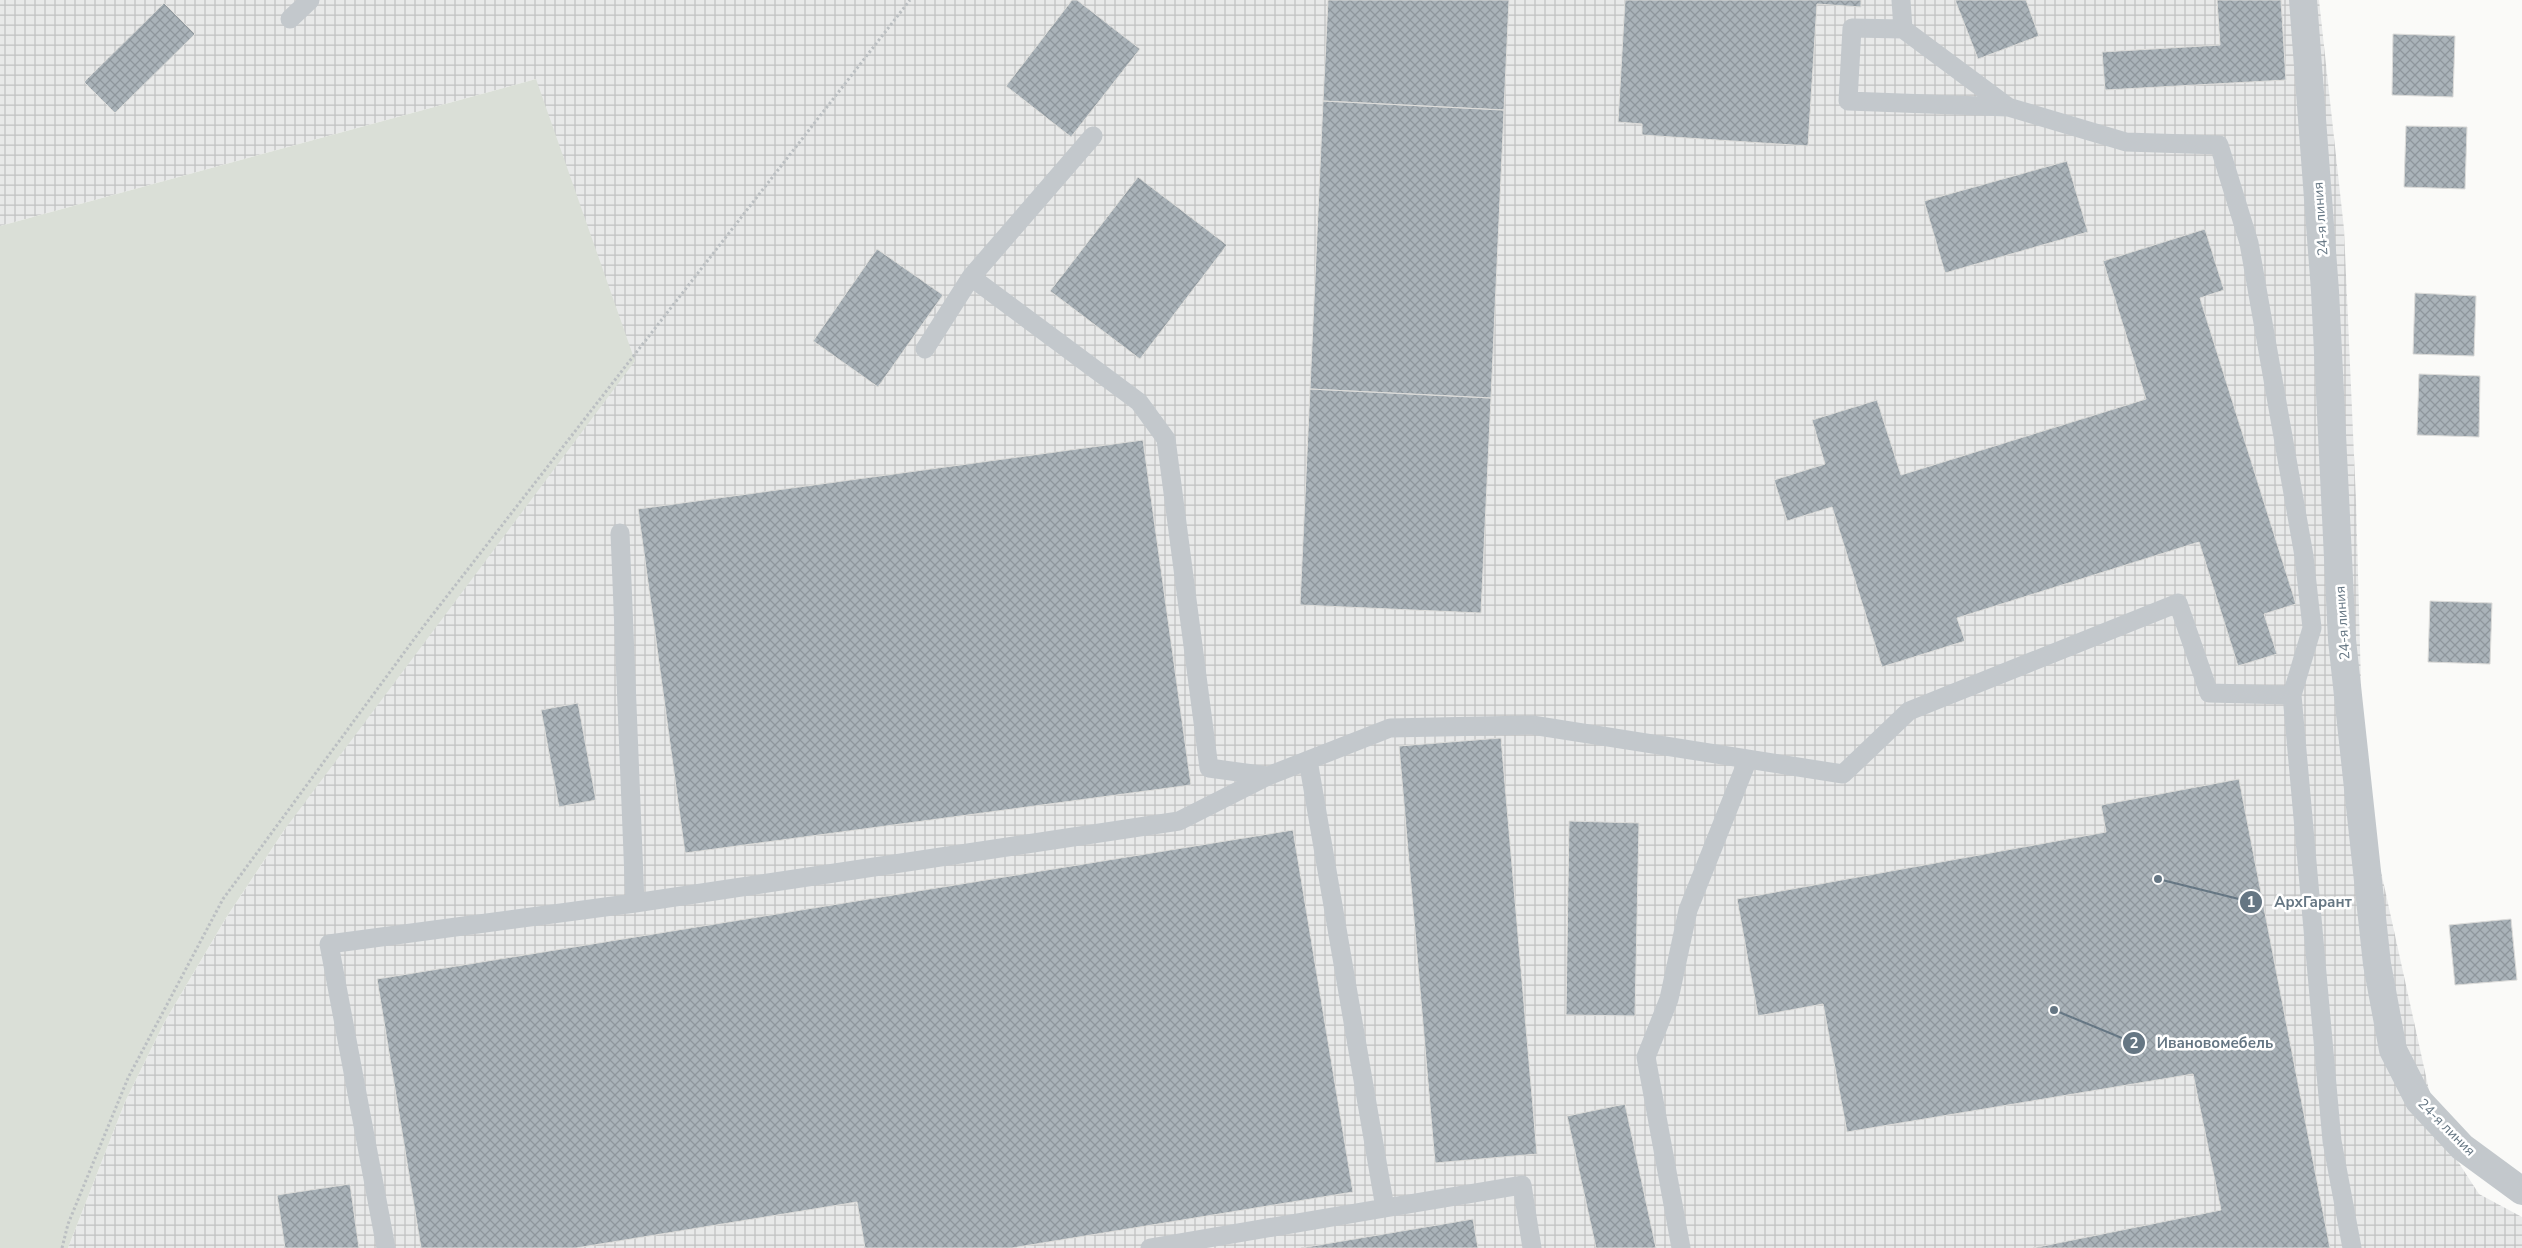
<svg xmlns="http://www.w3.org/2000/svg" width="2522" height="1248" font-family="'Nunito Sans',sans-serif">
	<defs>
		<pattern id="industrial-grid" width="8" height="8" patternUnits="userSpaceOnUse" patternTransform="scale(1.25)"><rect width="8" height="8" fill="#e8e9e9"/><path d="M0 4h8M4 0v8" fill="none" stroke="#c0c1c2"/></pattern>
		<pattern id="building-cross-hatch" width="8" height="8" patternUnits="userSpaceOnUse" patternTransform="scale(1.25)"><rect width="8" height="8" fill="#aab3b9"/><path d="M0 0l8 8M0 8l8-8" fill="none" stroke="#8e969c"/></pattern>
	</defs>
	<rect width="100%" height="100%" fill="#fafaf8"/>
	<path fill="url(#industrial-grid)" d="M0,0H2319L2344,229L2356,500L2364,794L2438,1131L2479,1194L2522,1217V1248H68L125,1102L164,1023L226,918L285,829L536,79L0,226Z"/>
	<path fill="#dadfd7" d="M536,79L635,361L285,829L226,918L164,1023L125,1102L68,1248H0V226Z"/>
	<path fill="url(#building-cross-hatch)" stroke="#dcdcda" d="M1072,0H1077L1140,49L1071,137L1006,86Z
		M1328,0H1509L1504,110L1323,101Z
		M1625,0H1861V7L1817,4L1808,146L1642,135V124L1618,122Z
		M1955,0H2026L2039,36L1978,59Z
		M2217,0H2281L2286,80L2105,90L2102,52L2220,45Z
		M164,3L195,34L115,113L84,82Z
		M2393,34L2455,36L2453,97L2392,95Z
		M1323,101L1504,110L1491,398L1310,389Z
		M2406,126L2467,127L2465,189L2404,187Z
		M2067,161L2088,232L1945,273L1924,201Z
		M1138,177L1227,245L1140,359L1050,291Z
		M2205,229L2224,290L2200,298L2296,604L2264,614L2277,654L2238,666L2199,542L1957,618L1965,641L1882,667L1832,507L1787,521L1774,480L1825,464L1812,420L1877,400L1901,475L2146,399L2103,261Z
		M877,249L943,295L878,387L813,341Z
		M2415,293L2476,296L2474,356L2413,354Z
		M2419,374L2480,376L2479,437L2417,435Z
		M1310,389L1491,398L1481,613L1300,605Z
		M1143,440L1191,785L685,853L638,509Z
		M2430,601L2492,603L2490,664L2428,662Z
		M578,703L596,800L559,807L541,710Z
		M1501,738L1537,1154L1435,1163L1399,746Z
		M2239,779L2330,1248H2033L2221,1210L2193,1074L1847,1132L1823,1004L1758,1016L1737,899L2106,832L2101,805Z
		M1569,821L1639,823L1635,1016L1566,1015Z
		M1293,830L1353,1192L1012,1248H865L857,1202L576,1248H421L377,979Z
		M2511,919L2517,980L2455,985L2449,925Z
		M1625,1104L1656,1248H1596L1567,1116Z
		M350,1184L359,1248H285L277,1195Z
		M1473,1219L1478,1248H1301Z"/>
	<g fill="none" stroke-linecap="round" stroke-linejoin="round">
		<path stroke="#bbbfc2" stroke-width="3" stroke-dasharray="2.5 2.5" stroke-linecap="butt" d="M62,1248L68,1224L128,1078L223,899L423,627L910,0"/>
		<path stroke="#c3c8cc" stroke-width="19" d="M1901,0L1903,29L1852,28L1848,101L2008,107L2126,142L2219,145L2249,243L2304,556L2312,628L2292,695L2332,1141L2352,1248
			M290,19L310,0
			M1903,29L2008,107
			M971,277L1093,136
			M925,349L971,277L1139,402L1166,439L1209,768L1268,776L1390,728L1532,725L1843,774L1909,711L2178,603L2209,693L2292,695
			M620,533L635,903L1179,821L1268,776
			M1385,1208L1522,1185L1532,1248
			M386,1248L329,944L635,903
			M1150,1248L1385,1208L1308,760
			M1681,1248L1646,1057L1669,999L1688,910L1748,759"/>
		<path stroke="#c3c8cc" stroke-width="28" d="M2303,0L2325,291L2342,640L2377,964L2393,1050L2419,1101L2462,1147L2522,1191"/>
	</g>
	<g text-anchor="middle" stroke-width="5" stroke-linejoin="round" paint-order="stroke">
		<g font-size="14" fill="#657683" stroke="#fff">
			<text transform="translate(2320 219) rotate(-94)" y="5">24-я линия</text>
			<text transform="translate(2342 623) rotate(-94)" y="5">24-я линия</text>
			<text transform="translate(2447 1127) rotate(45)" y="5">24-я линия</text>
		</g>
	</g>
	<path fill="none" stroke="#657683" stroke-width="2" d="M2158 879L2251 902M2054 1010L2134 1043"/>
	<g fill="#657683" stroke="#fff" stroke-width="2">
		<circle cx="2158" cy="879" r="5"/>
		<circle cx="2054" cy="1010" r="5"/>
		<circle cx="2251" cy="902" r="12"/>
		<circle cx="2134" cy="1043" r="12"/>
	</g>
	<g font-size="15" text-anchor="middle" font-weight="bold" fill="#fff">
		<text x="2251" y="907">1</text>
		<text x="2134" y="1048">2</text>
	</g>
	<g font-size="15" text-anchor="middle" font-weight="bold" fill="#657683" stroke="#fff" stroke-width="5" stroke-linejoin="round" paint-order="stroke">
		<text x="2313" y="907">АрхГарант</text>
		<text x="2215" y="1048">Ивановомебель</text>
	</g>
</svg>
